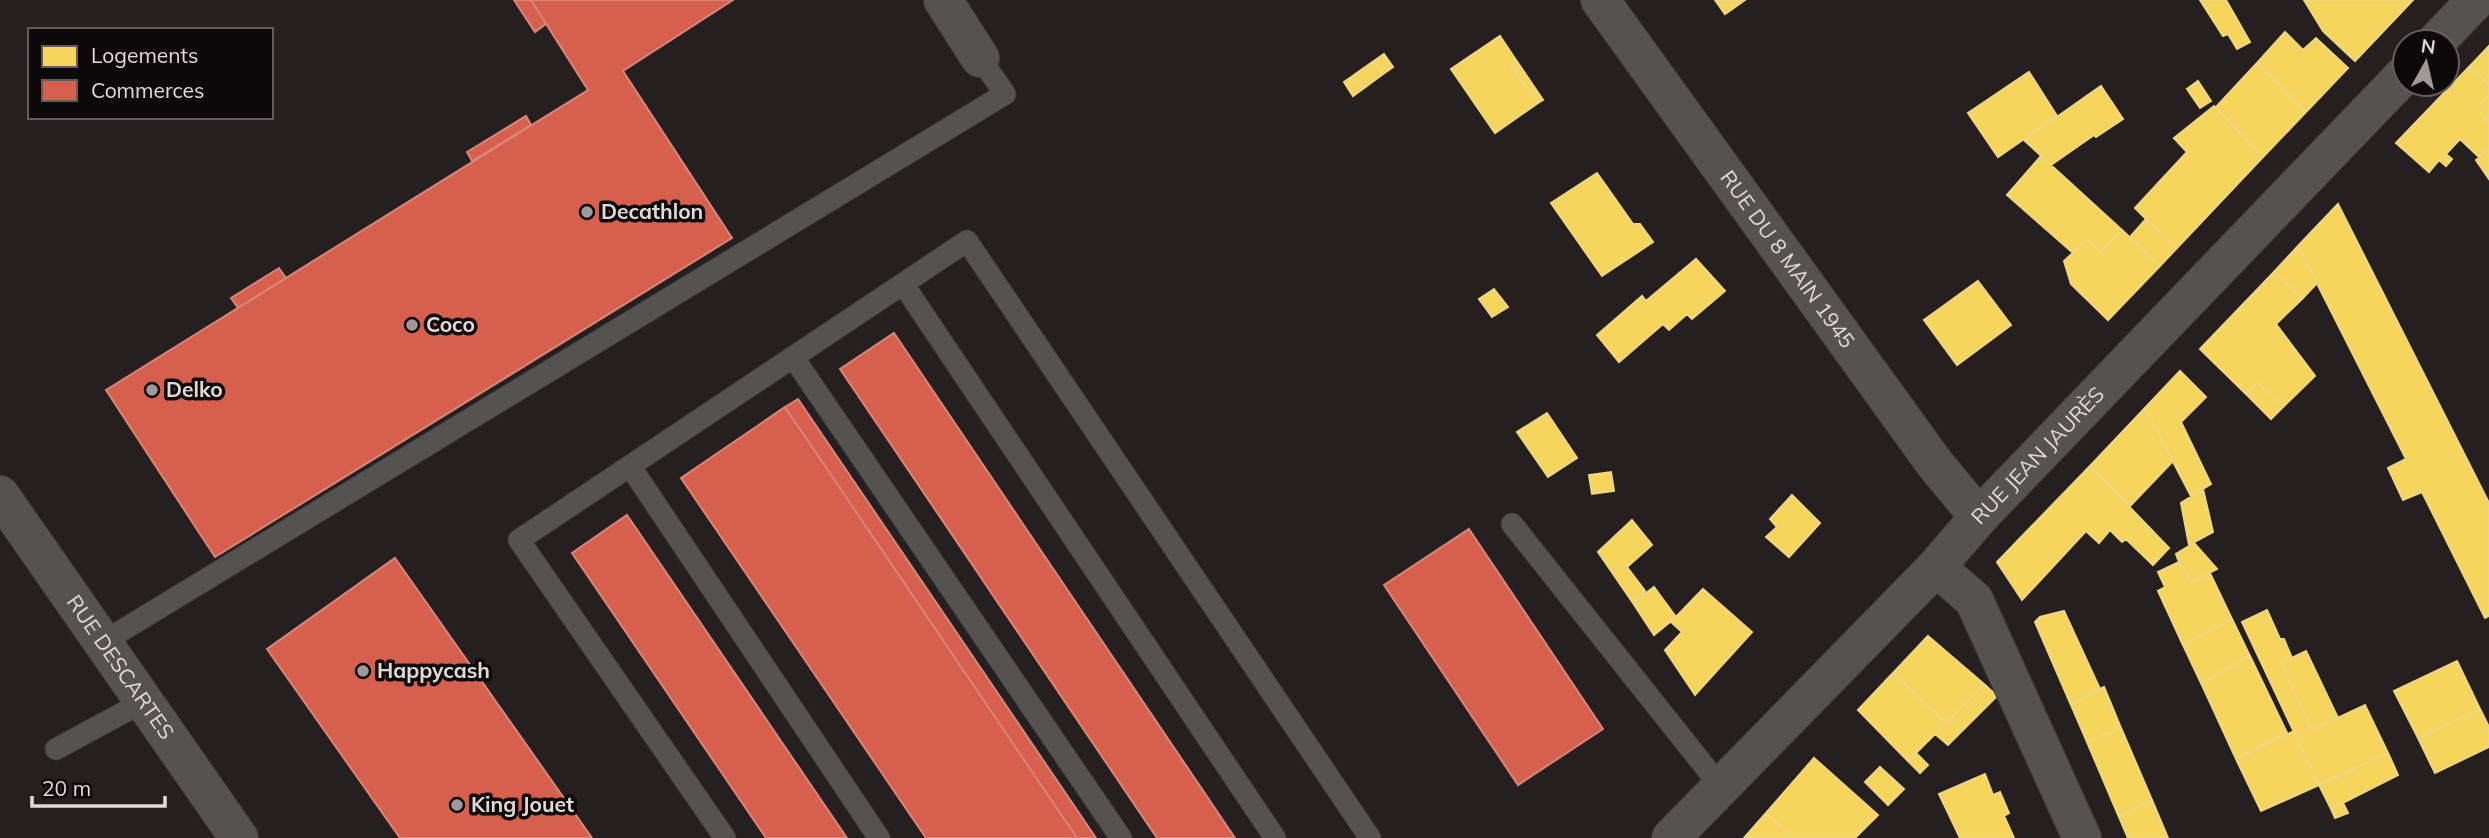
<svg xmlns="http://www.w3.org/2000/svg" width="2489" height="838" font-family="Mulish,sans-serif">
	<rect width="100%" height="100%" fill="#251f20"/>
	<path fill="#f6d55c" stroke="#f0d682" stroke-width="2" d="M1715,0H1745L1725,14Z
		M2200,0H2226L2250,42L2237,49L2228,34L2223,36Z
		M2304,0H2413L2355,61L2323,31Z
		M2285,32L2303,50L2316,38L2348,68L2306,112L2257,63Z
		M1500,36L1516,60L1511,65L1538,103L1495,133L1451,69Z
		M2489,46V85L2470,66Z
		M1384,54L1393,67L1383,74L1374,61Z
		M1516,60L1543,100L1538,103L1511,65Z
		M1374,61L1383,74L1364,88L1354,75Z
		M2257,63L2306,112L2263,157L2216,107Z
		M2470,66L2489,85V95L2477,108L2489,125V147L2479,157L2460,139L2446,154L2452,159L2446,166L2439,160L2429,172L2396,143Z
		M2029,72L2057,116L1998,157L1968,113Z
		M1354,75L1364,88L1353,96L1344,82Z
		M2198,81L2211,101L2200,108L2187,89Z
		M2101,86L2123,119L2096,137L2094,135L2051,165L2024,140Z
		M2489,95V125L2477,108Z
		M2214,106L2263,157L2176,249L2135,208L2187,152L2174,138Z
		M2489,147V179L2476,160Z
		M2041,156L2122,230L2101,252L2087,240L2073,253L2007,195Z
		M1597,173L1633,224H1640L1653,242L1602,276L1551,203Z
		M2338,204L2489,503V616L2485,618L2422,492L2403,500L2388,468L2406,459L2298,246Z
		M2146,219L2176,249L2160,266L2130,237Z
		M2122,230L2160,266L2108,320L2071,284L2064,261L2087,240L2101,252Z
		M2298,246L2317,283L2302,299L2274,272Z
		M1696,259L1725,291L1692,319L1687,314L1669,330L1663,324L1619,362L1597,335L1642,296L1646,301Z
		M2274,272L2302,299L2276,324L2315,376L2283,407L2257,382L2246,394L2200,349Z
		M1978,281L2011,325L1957,365L1924,320Z
		M1494,289L1508,307L1492,317L1479,299Z
		M2180,371L2206,397L2181,422L2211,484L2191,496L2145,408Z
		M2257,382L2283,407L2271,419L2246,394Z
		M2145,408L2173,461L2130,506L2090,466Z
		M1547,413L1577,458L1548,477L1517,432Z
		M2090,466L2169,548L2153,565L2126,539L2122,542L2110,530L2099,543L2086,531L2022,600L1997,562Z
		M1611,472L1614,491L1592,494L1589,475Z
		M2203,489L2213,532L2189,545L2181,503Z
		M1792,495L1820,523L1789,557L1766,537L1777,527L1770,519Z
		M1632,520L1652,545L1627,567L1645,591L1633,603L1598,552Z
		M2194,543L2217,569L2192,582L2179,562L2176,554Z
		M2179,562L2192,582L2210,573L2232,619L2183,645L2158,591L2165,587L2158,572Z
		M1654,587L1676,617L1654,635L1633,603Z
		M1703,589L1752,632L1695,695L1665,650L1682,632L1671,622Z
		M2267,610L2280,639H2284L2292,658L2281,663L2312,730L2365,705L2388,753L2319,785L2242,622Z
		M2064,611L2100,689L2071,705L2035,622L2040,617Z
		M2232,619L2250,656L2201,683L2183,645Z
		M1928,636L1984,684L1946,723L1893,673Z
		M2306,651L2338,718L2312,730L2281,663Z
		M2250,656L2287,733L2236,759L2201,683Z
		M2457,661L2480,709L2418,738L2394,691Z
		M1893,673L1946,723L1908,761L1858,710Z
		M1984,684L1997,696L1948,745L1935,734Z
		M2104,687L2121,728L2087,742L2071,705Z
		M2480,709L2489,727V747L2435,773L2418,738Z
		M2121,728L2152,800L2119,817L2087,742Z
		M2294,731L2319,785L2261,811L2236,759Z
		M1916,753L1928,765L1920,773L1908,761Z
		M2388,753L2398,775L2331,809L2319,785Z
		M1814,758L1878,815L1855,838H1793L1766,813Z
		M1880,767L1904,789L1888,805L1865,782Z
		M1985,774L1993,795L2000,792L2009,813L2004,816L2014,838H1960L1939,794Z
		M2152,800L2168,838H2128L2119,817Z
		M2343,803L2348,813L2335,818L2331,809Z
		M1766,813L1793,838H1744Z"/>
	<path fill="#d6604d" stroke="#d98578" stroke-width="2" d="M514,0H531L546,24L535,32Z
		M531,0H733L623,71L732,238L215,557L106,390L588,90Z
		M526,116L531,125L472,161L467,152Z
		M279,268L286,278L238,308L231,298Z
		M894,333L1235,838H1157L840,369Z
		M798,399L1096,838H1077L785,407Z
		M785,407L1077,838H926L681,478Z
		M627,515L847,838H766L572,553Z
		M1469,529L1603,729L1518,785L1384,585Z
		M395,558L592,838H400L267,649Z"/>
	<g fill="none" stroke-linecap="round" stroke-linejoin="round">
		<g stroke="#3f3b3c" stroke-width="23">
			<path id="lane" d="M903,284L1275,838
				M793,357L1121,838
				M630,466L879,838
				M1512,524L1721,787
				M103,642L1005,94L980,58
				M56,749L143,702
				M725,838L519,540L967,241L1370,838"/>
		</g>
		<g stroke="#3f3b3c" stroke-width="40">
			<g id="street">
				<path d="M943,0L980,58"/>
				<path id="s1" d="M0,495L239,838"/>
				<path d="M1936,567L1974,600L2082,838"/>
			</g>
		</g>
		<g stroke="#3f3b3c" stroke-width="40">
			<g id="secondary">
				<path id="s2" d="M1600,0L1935,464L1979,517"/>
				<path d="M2436,42L2476,0"/>
				<path id="s3" d="M1671,838L1936,567L1979,517L2405,74"/>
			</g>
		</g>
		<use href="#lane" stroke="#565252" stroke-width="21"/>
		<use href="#street" stroke="#565252" stroke-width="38"/>
		<use href="#secondary" stroke="#565252" stroke-width="38"/>
	</g>
	<g fill="#9f999a" stroke="#0d0809" stroke-width="2.5">
		<circle cx="587" cy="212" r="7"/>
		<circle cx="412" cy="325" r="7"/>
		<circle cx="152" cy="390" r="7"/>
		<circle cx="363" cy="671" r="7"/>
		<circle cx="457" cy="805" r="7"/>
	</g>
	<g text-anchor="middle" stroke-width="7" stroke-linejoin="round" paint-order="stroke">
		<g font-size="21" font-weight="bold" fill="#e1dadb" stroke="#0d0809" text-anchor="start">
			<text x="601" y="219">Decathlon</text>
			<text x="426" y="332">Coco</text>
			<text x="166" y="397">Delko</text>
			<text x="377" y="678">Happycash</text>
			<text x="471" y="812">King Jouet</text>
		</g>
		<g font-size="21" fill="#e1dadb" stroke="#0d0809">
			<text dy="7" stroke="none"><textPath href="#s2" startOffset="320">RUE DU 8 MAIN 1945</textPath></text>
			<text dy="7" stroke="none"><textPath href="#s3" startOffset="530">RUE JEAN JAURÈS</textPath></text>
			<text dy="7" stroke="none"><textPath href="#s1" startOffset="210">RUE DESCARTES</textPath></text>
		</g>
	</g>
	<rect x="28" y="28" width="245" height="91" fill="#0d0809" stroke="#625c5d" stroke-width="2"/>
	<rect x="42" y="46" width="35" height="21" fill="#f6d55c" stroke="#625c5d" stroke-width="2"/>
	<text x="91" y="63" font-size="21" fill="#e1dadb">Logements</text>
	<rect x="42" y="80" width="35" height="21" fill="#d6604d" stroke="#625c5d" stroke-width="2"/>
	<text x="91" y="98" font-size="21" fill="#e1dadb">Commerces</text>
	<g transform="translate(2426 63) rotate(8)"><circle r="33" fill="#0d0809" stroke="#625c5d" stroke-width="2"/>
	<path d="M0-5L12 26L0 18L-12 26Z" fill="#9f999a"/>
	<text y="-10" font-size="19" font-weight="bold" text-anchor="middle" fill="#e1dadb">N</text>
	</g>
	<path d="M32 796v10h133v-10" fill="none" stroke="#e1dadb" stroke-width="3.5"/>
	<text x="42" y="796" font-size="21" fill="#e1dadb" stroke="#0d0809" stroke-width="5" paint-order="stroke">20 m</text>
</svg>
